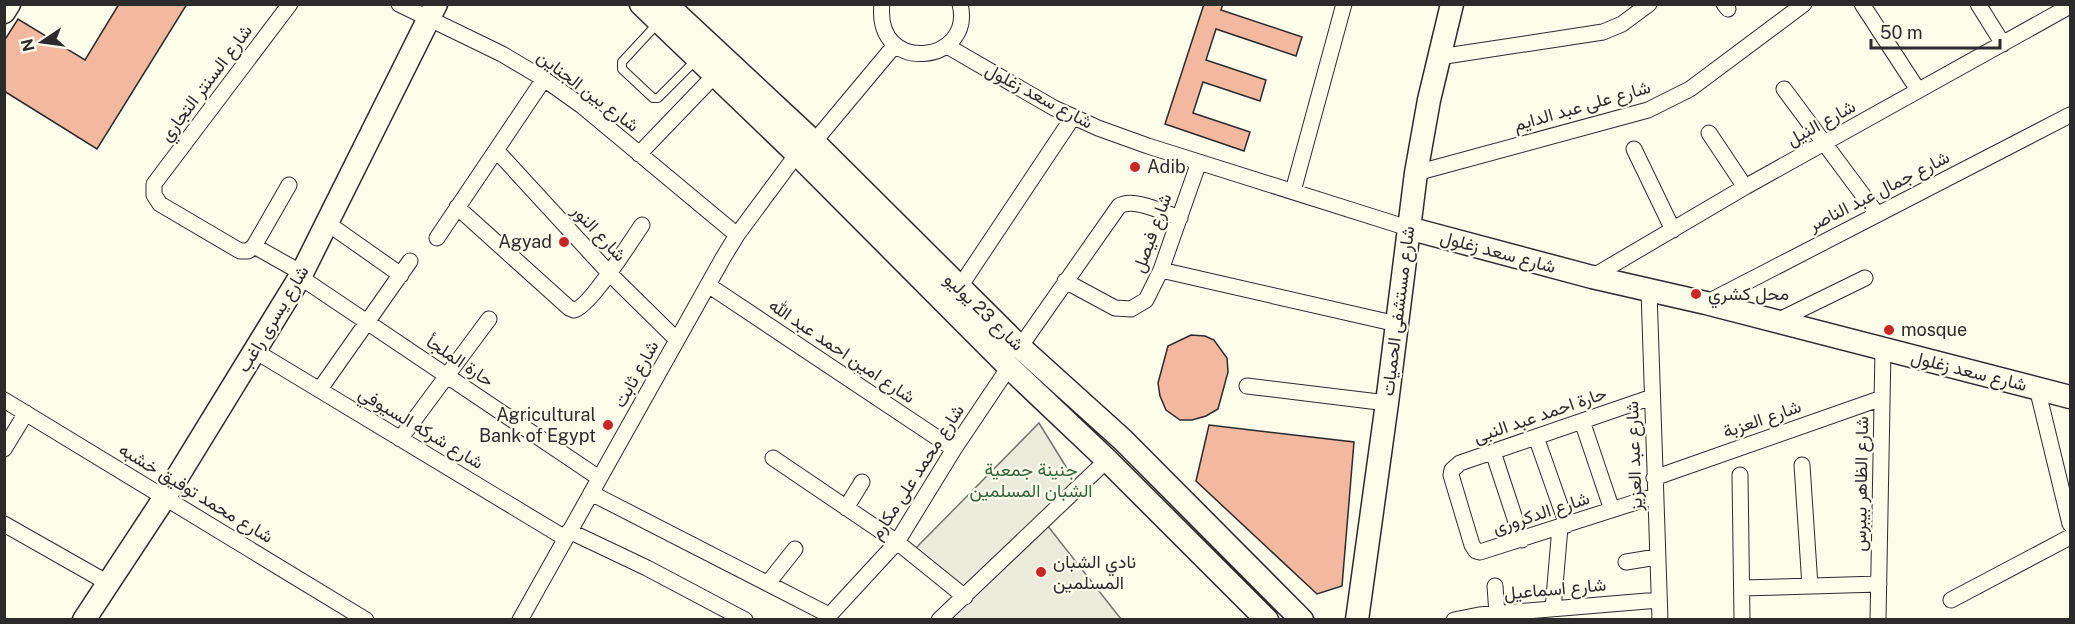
<svg xmlns="http://www.w3.org/2000/svg" width="2075" height="624" font-family="'Public Sans',Vazirmatn,sans-serif">
	<rect width="100%" height="100%" fill="#fdfbea"/>
	<path fill="#ecebdb" stroke="#74746e" stroke-width="1.5" d="M1039,423L1076,483L964,591L914,550Z
		M1047,525L1121,619L949,620Z"/>
	<path fill="#f2b8a0" stroke="#2b2b2b" stroke-width="1.5" d="M119,4H187L97,149L4,91V41L18,19L85,60Z
		M1204,4H1223L1221,10L1302,37L1296,56L1216,29L1206,60L1266,80L1260,101L1203,82L1193,113L1250,132L1244,151L1165,124Z
		M1191,335L1205,336L1214,340L1227,358L1228,372L1218,409L1206,416L1192,420H1180L1166,410L1160,396L1158,383L1168,346Z
		M1209,425L1354,442L1342,586L1317,594L1196,481Z"/>
	<g fill="none" stroke-linecap="round" stroke-linejoin="round">
		<g stroke="#2b2b2b" stroke-width="10">
			<path id="lane" d="M658,23L622,62V69L653,98H658L696,60"/>
		</g>
		<g stroke="#2b2b2b" stroke-width="17">
			<path id="street" d="M399,4L502,54L544,79L582,106L737,235
				M882,4C874,76 975,64 960,4
				M1724,4L1728,9
				M1862,4L1918,90
				M1978,4L2003,44
				M947,46L1054,108L1098,128L1148,146L1408,228
				M1439,57L1603,32L1622,24L1649,4
				M1784,89L1877,214
				M1709,133L1745,187
				M814,142L895,45
				M1634,149L1673,230
				M496,150L609,273L677,340
				M639,154L715,75
				M1416,173L1648,110L1690,89L1804,4
				M289,185L254,246L248,251H240L160,204L154,195V184L290,4
				M1293,191L1344,4
				M457,207L569,308L574,310C589,308 631,241 642,225
				M327,223L401,275
				M437,238L544,79
				M254,246L302,273
				M1161,270L1397,324
				M300,277L599,478
				M1592,277L1745,187L2070,6
				M1065,281L1115,308L1131,309L1146,300L1161,270L1199,162
				M708,285L954,449
				M959,288L1073,117
				M1649,291L1660,620
				M1706,303L2070,115
				M1775,322L1865,278
				M1020,347L1119,206C1134,197 1164,213 1180,218
				M255,351L565,538
				M1247,386L1387,403
				M2037,388L2070,524
				M320,389L410,261
				M1652,397L1460,463L1452,470L1451,475L1472,545L1476,551L1480,552L1655,496
				M4,400L366,620
				M1582,421L1612,510
				M1536,437L1567,525
				M400,439L489,319
				M4,449L26,413
				M1493,452L1522,540
				M773,458L897,542L965,597
				M1802,465L1810,586
				M1740,475L1742,620
				M1654,478L1882,398
				M591,493L829,615
				M846,508L862,482
				M4,524L108,583
				M569,531L647,568L745,620
				M1626,562L1657,557
				M768,583L795,549
				M1495,586L1497,614
				M1742,588L1879,584
				M1951,600L2070,537
				M1553,609L1560,527
				M520,620L723,258L737,235L797,154
				M825,620L897,542L954,449L1009,367
				M939,620L1107,460
				M1454,620L1479,615L1659,600
				M1878,620L1883,349"/>
		</g>
		<g stroke="#2b2b2b" stroke-width="25">
			<path id="secondary" d="M641,4L797,154L1009,367L1107,460L1267,620
				M666,4L814,142L1020,347L1123,440L1302,620
				M4,12L9,4
				M1408,228L1592,277L1706,303L2070,397
				M84,620L165,497L300,277L436,4
				M1357,620L1387,403L1416,173L1429,100L1452,4"/>
		</g>
		<use href="#lane" stroke="#fdfbea" stroke-width="8"/>
		<use href="#street" stroke="#fdfbea" stroke-width="15"/>
		<use href="#secondary" stroke="#fdfbea" stroke-width="22"/>
	</g>
	<g fill="#c62828" stroke="#fdfbea" stroke-width="2">
		<circle cx="1135" cy="167" r="6"/>
		<circle cx="564" cy="242" r="6"/>
		<circle cx="1696" cy="294" r="6"/>
		<circle cx="1889" cy="330" r="6"/>
		<circle cx="608" cy="425" r="6"/>
		<circle cx="1041" cy="572" r="6"/>
	</g>
	<g text-anchor="middle" stroke-width="4.5" stroke-linejoin="round" paint-order="stroke">
		<g font-size="18" fill="#2b2b2b" stroke="#fdfbea">
			<text transform="translate(206 83) rotate(-53)" y="6">شارع السنتر التجاري</text>
			<text transform="translate(588 91) rotate(37)" y="6">شارع بين الجناين</text>
			<text transform="translate(1039 96) rotate(28)" y="6">شارع سعد زغلول</text>
			<text transform="translate(1582 106) rotate(-16)" y="6">شارع على عبد الدايم</text>
			<text transform="translate(1821 123) rotate(-29)" y="6">شارع النيل</text>
			<text transform="translate(1879 191) rotate(-27)" y="6">شارع جمال عبد الناصر</text>
			<text transform="translate(599 233) rotate(47)" y="6">شارع النور</text>
			<text transform="translate(1152 233) rotate(-70)" y="6">شارع فيصل</text>
			<text transform="translate(1498 252) rotate(15)" y="6">شارع سعد زغلول</text>
			<text transform="translate(1398 311) rotate(-83)" y="6">شارع مستشفى الحميات</text>
			<text transform="translate(984 312) rotate(44)" y="6">شارع 23 يوليو</text>
			<text transform="translate(273 319) rotate(-59)" y="6">شارع يسرى راغب</text>
			<text transform="translate(842 351) rotate(34)" y="6">شارع امين احمد عبد الله</text>
			<text transform="translate(460 361) rotate(34)" y="6">حارة الملجأ</text>
			<text transform="translate(1969 371) rotate(14)" y="6">شارع سعد زغلول</text>
			<text transform="translate(636 374) rotate(-61)" y="6">شارع ثابت</text>
			<text transform="translate(1540 415) rotate(-19)" y="6">حارة احمد عبد النبى</text>
			<text transform="translate(1762 419) rotate(-19)" y="6">شارع العزبة</text>
			<text transform="translate(421 428) rotate(31)" y="6">شارع شركه السيوفي</text>
			<text transform="translate(1634 456) rotate(-92)" y="6">شارع عبد العزيز</text>
			<text transform="translate(917 472) rotate(-57)" y="6">شارع محمد على مكارم</text>
			<text transform="translate(1861 484) rotate(-89)" y="6">شارع الظاهر بيبرس</text>
			<text transform="translate(196 493) rotate(31)" y="6">شارع محمد توفيق خشبه</text>
			<text transform="translate(1541 513) rotate(-18)" y="6">شارع الدكرورى</text>
			<text transform="translate(1555 589) rotate(-5)" y="6">شارع اسماعيل</text>
		</g>
		<g font-size="18" fill="#2b2b2b" stroke="#fdfbea" text-anchor="start">
			<text x="1147" y="173">Adib</text>
			<text x="552" y="248" text-anchor="end">Agyad</text>
			<text x="1708" y="300">محل كشري</text>
			<text x="1901" y="336">mosque</text>
			<text x="596" y="421" text-anchor="end">Agricultural<tspan x="596" dy="21">Bank of Egypt</tspan></text>
			<text x="1053" y="568">نادي الشبان<tspan x="1053" dy="21">المسلمين</tspan></text>
		</g>
		<g font-size="18" fill="#34623c" stroke="#fdfbea">
			<text x="1031" y="476">جنينة جمعية<tspan x="1031" dy="21">الشبان المسلمين</tspan></text>
		</g>
	</g>
	<rect width="2075" height="624" fill="none" stroke="#2b2b2b" stroke-width="12"/>
	<g transform="translate(42 42) rotate(257)" stroke="#fdfbea" stroke-width="4.5" paint-order="stroke">
	<path d="M0-4.5L10 22L0 15L-10 22Z" fill="#2b2b2b"/>
	<text y="-9" font-size="16" font-weight="bold" text-anchor="middle" fill="#2b2b2b">N</text>
	</g>
	<path d="M1871 39v9h129v-9" fill="none" stroke="#2b2b2b" stroke-width="3"/>
	<text x="1880" y="39" font-size="18" fill="#2b2b2b" stroke="#fdfbea" stroke-width="4.5" paint-order="stroke">50 m</text>
</svg>
